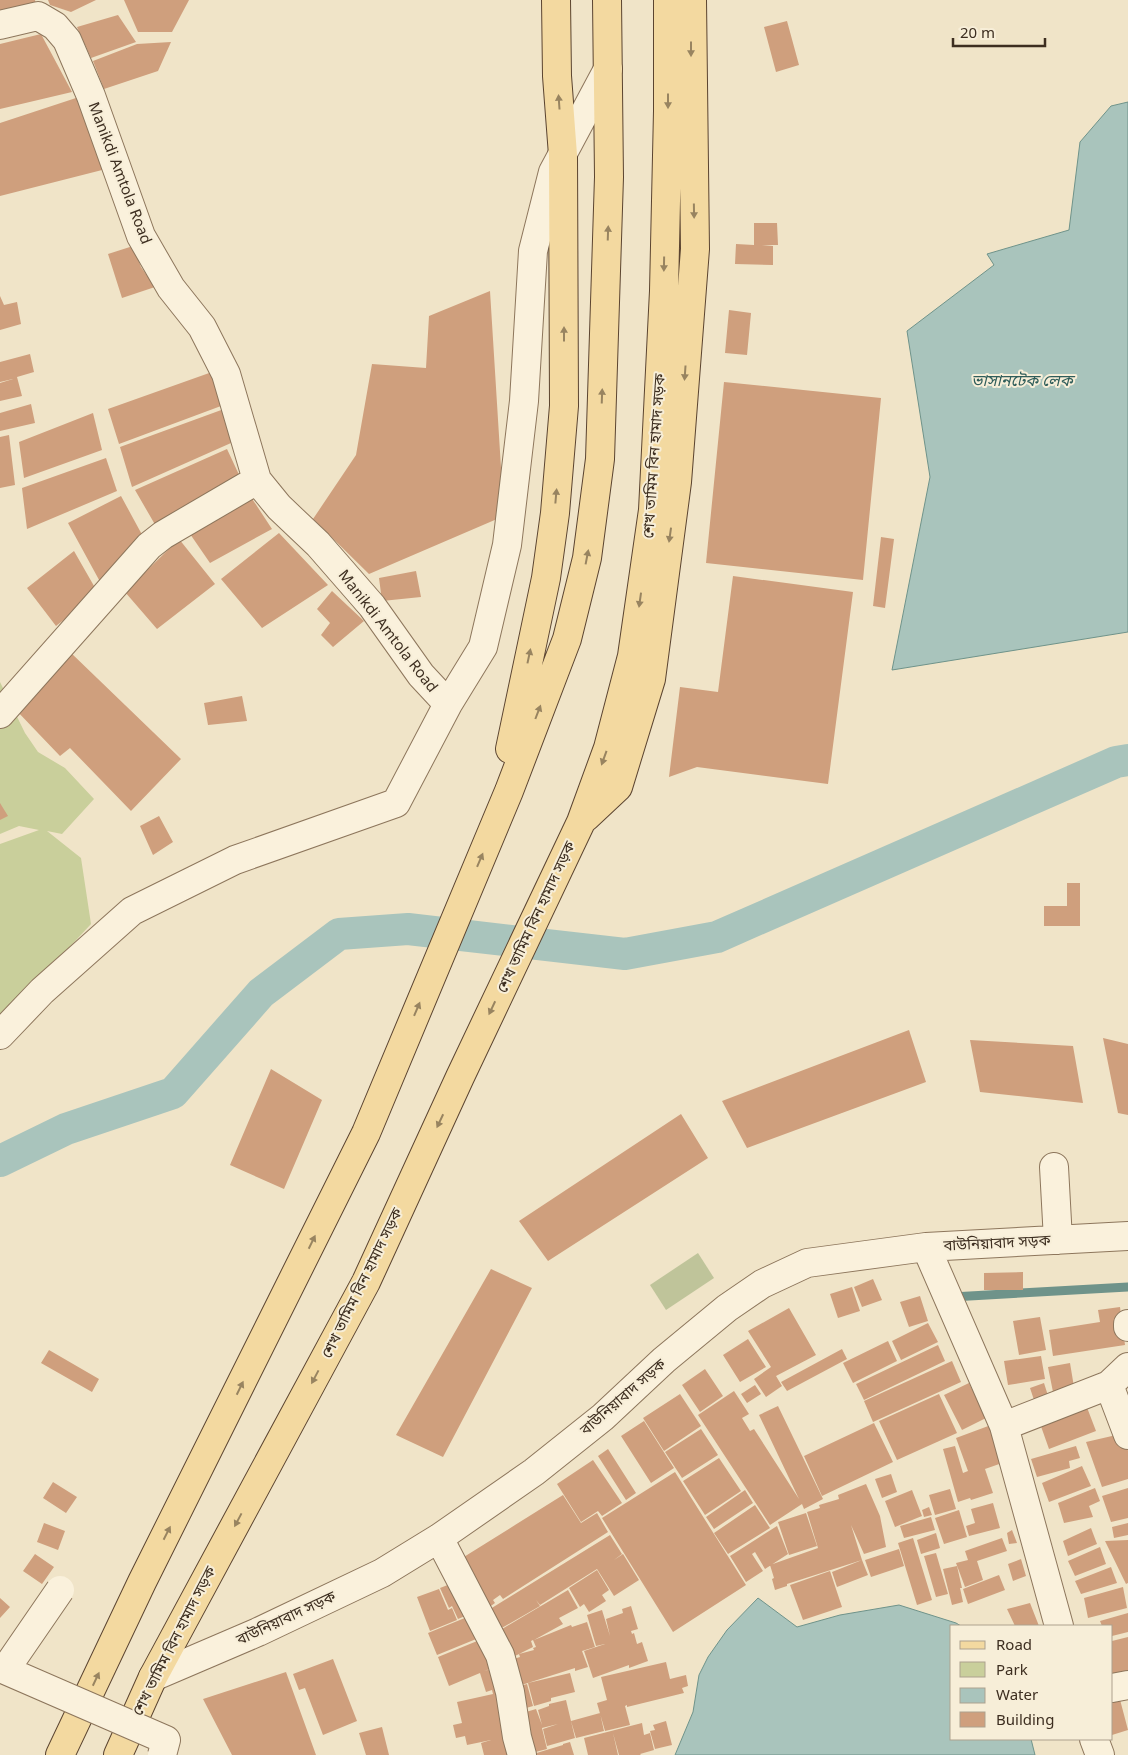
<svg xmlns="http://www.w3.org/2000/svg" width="1128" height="1755" font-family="Georgia,'Noto Sans Bengali',serif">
	<rect width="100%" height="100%" fill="#f0e4c8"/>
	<path fill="#c9cf9b" d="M0,682L25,733L38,752L65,768L94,799L62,834L47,831L81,858L91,924L0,1022V844L39,830L19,826L0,834Z"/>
	<path fill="#bfc49a" d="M698,1253L714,1278L666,1310L650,1285Z"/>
	<path fill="#a9c4bc" stroke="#6f938a" d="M1128,102V632L892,670L930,477L907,331L994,265L987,254L1069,230L1080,142L1111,106Z
		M758,1598L797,1627L840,1615L899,1605L956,1623L961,1626H952V1739H1031L1035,1755H675L693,1712L699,1675L708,1657L727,1630Z"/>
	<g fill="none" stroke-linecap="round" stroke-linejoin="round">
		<path stroke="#6f938a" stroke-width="9" d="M952,1297L1128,1287"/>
		<path stroke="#a9c4bc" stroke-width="32" d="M0,1161L66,1129L173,1093L261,993L339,934L408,929L625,954L717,937L1116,762L1128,760"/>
	</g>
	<path fill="#cf9f7d" d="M0,0H35L37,8L0,16Z
		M48,0H96L71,12L50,5Z
		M124,0H189L172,32H138Z
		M118,15L136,42L91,58L77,27Z
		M787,21L799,65L776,72L764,27Z
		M41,34L72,92L0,109V44Z
		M171,42L158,71L104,89L93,61L137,44Z
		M76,98L106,169L0,196V123Z
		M754,223H777L778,245H762L773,246V265L735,264L736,244L754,245Z
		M133,246L141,267L155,287L122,298L108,254Z
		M490,291L504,516L369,574L313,519L356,455L372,364L426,368L429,316Z
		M0,296L4,305L17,302L21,324L0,330Z
		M729,310L751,313L747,355L725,353Z
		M30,354L34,372L17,377L22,396L0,401V383L13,379L0,382V362Z
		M212,372L221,406L119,444L108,409Z
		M724,382L881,398L863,580L706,563Z
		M31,404L35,423L0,431V413Z
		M224,409L231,443L132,487L120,447Z
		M93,413L102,450L24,478L19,442Z
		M9,435L15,485L0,488V437Z
		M227,449L241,479L157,528L135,490Z
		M106,458L117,491L27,529L22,488Z
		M249,494L272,529L210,563L188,531Z
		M121,496L146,542L104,589L68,523Z
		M279,533L328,585L262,628L221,579Z
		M881,537L894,539L885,608L873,606Z
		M179,539L215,584L157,629L125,592Z
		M74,551L98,593L56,626L27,588Z
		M416,571L421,597L382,601L379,578Z
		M733,576L853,592L828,784L697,767L669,777L680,687L718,692Z
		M332,591L364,621L333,647L321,635L330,623L317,609Z
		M69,651L181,759L131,811L70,748L60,756L15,709Z
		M242,696L247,721L208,725L204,703Z
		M0,803L8,816L0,820Z
		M159,816L173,842L153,855L140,826Z
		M1067,883H1080V926H1044V906H1067Z
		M909,1030L926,1082L747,1148L722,1101Z
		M1103,1038L1128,1044V1115L1118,1113Z
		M970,1040L1073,1046L1083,1103L980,1092Z
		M271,1069L322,1100L284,1189L230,1165Z
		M681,1114L708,1158L548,1261L519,1221Z
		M491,1269L532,1288L443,1457L396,1435Z
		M1023,1272V1290H984V1273Z
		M873,1279L882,1300L862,1307L854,1287Z
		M852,1287L860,1311L838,1318L830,1294Z
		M920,1296L928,1321L909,1327L900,1302Z
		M1120,1307L1125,1345L1053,1356L1049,1330L1100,1322L1098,1310Z
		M789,1308L816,1355L776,1376L782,1386L766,1397L754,1379L771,1367L748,1331Z
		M1040,1317L1046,1350L1019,1355L1013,1321Z
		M928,1323L938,1342L901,1360L892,1341Z
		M748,1339L766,1367L740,1382L723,1355Z
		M888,1341L897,1361L853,1383L843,1363Z
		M938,1345L945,1361L864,1400L856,1384Z
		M842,1349L847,1359L787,1391L781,1382Z
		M49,1350L99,1379L92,1392L41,1363Z
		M1041,1356L1045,1379L1008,1385L1004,1361Z
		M952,1361L961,1382L873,1422L864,1401Z
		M1070,1363L1075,1393L1054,1397L1048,1367Z
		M705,1369L723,1396L700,1412L682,1385Z
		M969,1383L986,1418L962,1430L944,1395Z
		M1044,1383L1050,1402L1036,1406L1030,1388Z
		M755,1385L761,1394L747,1403L741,1394Z
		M734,1391L749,1414L742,1418L750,1431L754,1429L799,1499L759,1415L778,1406L823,1499L804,1509L802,1504L770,1525L698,1415Z
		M680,1394L701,1426L664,1451L643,1418Z
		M939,1394L957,1433L897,1460L879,1421Z
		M1083,1397L1096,1431L1049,1449L1037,1415Z
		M644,1421L674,1468L651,1483L621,1436Z
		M874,1423L893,1462L822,1496L804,1456Z
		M991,1425L1005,1462L985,1469L993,1493L971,1500L970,1498L958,1502L943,1449L955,1446L963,1473L968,1471L956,1438Z
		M701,1429L718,1455L682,1478L665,1452Z
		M1125,1433L1128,1451V1479L1102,1487L1086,1442Z
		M1076,1446L1080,1458L1069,1461L1070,1468L1037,1477L1031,1459Z
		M608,1449L636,1493L626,1500L598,1456Z
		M719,1458L741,1491L705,1515L683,1481Z
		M593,1460L622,1503L602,1516L598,1511L581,1522L557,1484Z
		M1082,1466L1091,1486L1049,1502L1042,1483Z
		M675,1472L746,1585L673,1632L602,1518Z
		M891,1474L897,1492L882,1498L875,1479Z
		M53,1482L77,1497L66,1513L43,1498Z
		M866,1484L880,1516L886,1547L864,1554L851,1525L862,1560L787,1584V1586L775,1590L772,1579L774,1578L770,1565L818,1548L807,1512L820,1508L819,1505L839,1499L838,1495Z
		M1095,1488L1100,1501L1089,1506L1093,1517L1064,1523L1058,1503Z
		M1128,1488V1518L1111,1522L1102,1496Z
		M950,1489L956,1509L935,1515L929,1495Z
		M745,1490L753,1503L714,1529L706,1517Z
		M912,1490L922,1516L895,1527L885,1501Z
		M563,1495L581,1523L597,1513L608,1532L503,1599L500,1595L493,1600L495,1603L481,1613L459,1560Z
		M993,1503L1000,1528L969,1536L966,1526L975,1523L971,1509Z
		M755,1505L770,1528L728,1554L714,1533Z
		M929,1507L932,1515L924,1517L922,1510Z
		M959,1510L967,1537L944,1544L935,1518Z
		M806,1513L817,1546L789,1555L778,1522Z
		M931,1517L935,1530L904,1538L900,1526Z
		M44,1523L65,1531L58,1550L37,1542Z
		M1128,1523V1535L1114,1538L1112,1527Z
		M777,1526L788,1554L765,1569L755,1552L752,1554L763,1571L746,1582L730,1556Z
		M1091,1528L1097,1544L1068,1556L1063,1541Z
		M1012,1530L1017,1543L1009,1544L1007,1533Z
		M936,1533L940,1548L921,1554L917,1540Z
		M610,1535L622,1554L614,1560L623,1554L639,1580L614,1596L597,1569L540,1605L536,1600L540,1606L493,1633L482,1614Z
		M913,1538L932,1600L917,1605L898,1543Z
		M1002,1538L1007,1551L977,1561L983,1580L965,1587L956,1563L968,1560L965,1551Z
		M1128,1540V1583L1126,1584L1105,1541Z
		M1100,1547L1106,1564L1075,1576L1068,1561Z
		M899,1549L904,1566L871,1577L865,1560Z
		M936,1553L948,1594L936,1597L924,1556Z
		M35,1554L54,1567L42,1584L23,1571Z
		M1021,1559L1026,1576L1013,1581L1008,1564Z
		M862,1560L868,1575L837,1587L832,1572Z
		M957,1566L962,1588H960L963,1602L952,1605L943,1569Z
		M1111,1567L1117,1583L1081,1594L1075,1581Z
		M597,1570L609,1590L602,1595L606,1601L589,1612L584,1604L580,1607L569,1588Z
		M830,1571L842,1607L803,1620L790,1585Z
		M999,1575L1005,1590L968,1604L963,1589Z
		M463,1579L477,1611L458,1619L452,1606L449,1608L440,1588Z
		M1123,1587L1127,1608L1088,1618L1084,1598Z
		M439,1589L448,1610L452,1608L457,1620L430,1631L417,1597Z
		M568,1590L578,1608L559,1618L563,1624L534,1640L571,1625L572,1627L587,1622L595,1647L582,1651L588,1667L575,1671V1668L512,1688L504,1662L520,1657L519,1654L534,1650L533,1648L536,1647L533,1640L531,1641L533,1647L505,1661L492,1635Z
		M0,1598L10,1607L0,1618Z
		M1030,1603L1039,1626H1015L1007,1609Z
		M631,1606L638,1629L631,1631L632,1634L634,1633L637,1644L642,1642L648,1661L629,1668V1665L593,1678L584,1651L605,1644L596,1646L587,1615L602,1610L610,1636L606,1619L623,1613L622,1609Z
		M477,1613L486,1635L437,1655L428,1633Z
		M1128,1613V1632L1112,1636V1626H1102L1100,1621Z
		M487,1637L499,1666L484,1671L499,1667L505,1685L494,1689L504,1687L518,1755H484L481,1743L491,1740L467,1745L465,1736L456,1738L453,1725L462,1723L457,1702L493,1694L492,1690L486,1692L480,1673L449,1686L438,1657Z
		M1128,1637V1671L1112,1677V1641Z
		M333,1659L357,1721L323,1735L305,1688L299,1690L293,1674Z
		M666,1662L670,1679L686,1675L688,1686L682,1688L684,1693L627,1707V1705L625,1706L630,1725L605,1731L597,1703L607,1700L601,1677Z
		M286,1672L316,1755H232L203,1699Z
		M570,1673L575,1692L551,1698V1701L534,1706L528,1683Z
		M527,1684L533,1706L516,1711L510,1689Z
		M1118,1692L1128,1730L1112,1735V1694Z
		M566,1700L575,1738L547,1746L543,1729L558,1724L542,1728L547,1749L524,1755L516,1715L536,1709L542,1725L538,1710L549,1706V1704Z
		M600,1713L604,1731L576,1738L571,1721Z
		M666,1721L672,1745L655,1749L650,1731L655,1730L653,1725Z
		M642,1723L644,1735L650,1733L654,1750L640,1754L641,1755H619L613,1733L618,1755H588L584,1738Z
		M382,1727L389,1755H366L359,1733Z
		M570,1742L574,1755H530L563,1745V1744Z"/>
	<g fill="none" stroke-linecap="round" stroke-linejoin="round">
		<g stroke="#8d765c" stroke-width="30">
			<path id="minor" d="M0,25L38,16L55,26L67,40L91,96L141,236L171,288L202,327L226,374L257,480L279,507L318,544L372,606L421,675L448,704L483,647L507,545L524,401L533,251L553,172L608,69
				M0,714L149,546L163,535L257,480
				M0,1035L42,991L132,911L235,860L396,803L448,704
				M1054,1167L1058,1240
				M926,1247L1004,1426L1059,1626
				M1128,1324V1327
				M1109,1385L1128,1435
				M1004,1426L1109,1385L1128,1367
				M439,1538L500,1655L510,1692L517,1737L522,1755
				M153,1677L258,1632L382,1573L439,1538L534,1472L603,1417L664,1360L727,1308L762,1284L807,1263L926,1247L1128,1236
				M1112,1688L1128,1685
				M1094,1739L1100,1755"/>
		</g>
		<g stroke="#5b4430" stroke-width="30">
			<path id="major" d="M510,749L546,578L555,513L564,406L563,155L557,76L556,0
				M586,817L618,787L651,679L677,482L695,249L692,0
				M60,1755L142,1582L366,1133L509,791L567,639L587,558L600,459L609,177L607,0
				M118,1755L153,1677L366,1282L460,1077L581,822L608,748L632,656L653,510L664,291L668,111V0"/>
		</g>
		<use href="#minor" stroke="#faf1dc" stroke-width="28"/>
		<use href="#major" stroke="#f3d9a0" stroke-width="28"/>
		<g stroke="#8d765c" stroke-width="30" stroke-linecap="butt">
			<path id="minor-bridge" d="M60,1590L5,1670L166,1740L162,1755"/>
		</g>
		<use href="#minor-bridge" stroke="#faf1dc" stroke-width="28"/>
	</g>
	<defs><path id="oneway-solid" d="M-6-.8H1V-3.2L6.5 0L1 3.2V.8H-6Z" transform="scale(1.25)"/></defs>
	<g fill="#988460">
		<use href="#oneway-solid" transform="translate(691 49) rotate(90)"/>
		<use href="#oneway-solid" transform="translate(668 101) rotate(90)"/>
		<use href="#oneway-solid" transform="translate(559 102) rotate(-94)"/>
		<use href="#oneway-solid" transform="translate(694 211) rotate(89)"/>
		<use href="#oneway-solid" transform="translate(608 233) rotate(-88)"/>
		<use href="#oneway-solid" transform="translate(664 264) rotate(91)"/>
		<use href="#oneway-solid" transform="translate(564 334) rotate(-90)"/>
		<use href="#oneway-solid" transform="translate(685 373) rotate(94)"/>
		<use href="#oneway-solid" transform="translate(602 396) rotate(-88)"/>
		<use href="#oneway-solid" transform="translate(556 496) rotate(-85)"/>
		<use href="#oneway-solid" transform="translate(670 535) rotate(98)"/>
		<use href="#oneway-solid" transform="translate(587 557) rotate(-79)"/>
		<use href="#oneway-solid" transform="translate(640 600) rotate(98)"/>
		<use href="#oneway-solid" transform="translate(529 656) rotate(-78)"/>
		<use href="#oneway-solid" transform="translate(538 712) rotate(-69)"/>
		<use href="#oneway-solid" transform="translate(604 758) rotate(110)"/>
		<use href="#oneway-solid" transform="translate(480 860) rotate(-67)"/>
		<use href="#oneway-solid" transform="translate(492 1008) rotate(115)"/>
		<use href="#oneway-solid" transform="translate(417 1009) rotate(-67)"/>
		<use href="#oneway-solid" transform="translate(440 1121) rotate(115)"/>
		<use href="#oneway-solid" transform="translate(312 1242) rotate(-64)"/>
		<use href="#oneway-solid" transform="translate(315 1377) rotate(118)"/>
		<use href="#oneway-solid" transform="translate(240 1388) rotate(-64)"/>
		<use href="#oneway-solid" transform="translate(238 1520) rotate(118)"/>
		<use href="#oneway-solid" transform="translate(167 1533) rotate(-63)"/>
		<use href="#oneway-solid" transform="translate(96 1679) rotate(-65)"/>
	</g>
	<g text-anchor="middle" stroke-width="4" stroke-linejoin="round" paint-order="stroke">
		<g font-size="15" fill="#3d2e20" stroke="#f7eed8">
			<text transform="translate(120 173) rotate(69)" y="5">Manikdi Amtola Road</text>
			<text transform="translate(654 456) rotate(-86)" y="5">শেখ তামিম বিন হামাদ সড়ক</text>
			<text transform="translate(388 631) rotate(52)" y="5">Manikdi Amtola Road</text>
			<text transform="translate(536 917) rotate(-65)" y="5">শেখ তামিম বিন হামাদ সড়ক</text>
			<text transform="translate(997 1243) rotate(-3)" y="5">বাউনিয়াবাদ সড়ক</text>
			<text transform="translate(362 1283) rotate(-64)" y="5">শেখ তামিম বিন হামাদ সড়ক</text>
			<text transform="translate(623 1397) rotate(-41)" y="5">বাউনিয়াবাদ সড়ক</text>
			<text transform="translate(286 1618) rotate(-25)" y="5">বাউনিয়াবাদ সড়ক</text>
			<text transform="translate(174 1641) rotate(-63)" y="5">শেখ তামিম বিন হামাদ সড়ক</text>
		</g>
		<g font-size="16" font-style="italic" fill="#2f5d5a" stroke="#f7eed8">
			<text x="1022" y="386">ভাসানটেক লেক</text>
		</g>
	</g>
	<rect x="950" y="1625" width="162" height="115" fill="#f7eed8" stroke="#ada18e"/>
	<rect x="960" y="1641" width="25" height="8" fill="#f3d9a0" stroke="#ada18e"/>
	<text x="996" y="1650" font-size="15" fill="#3d2e20">Road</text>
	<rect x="960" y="1662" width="25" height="15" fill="#c9cf9b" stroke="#ada18e"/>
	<text x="996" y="1675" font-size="15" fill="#3d2e20">Park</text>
	<rect x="960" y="1688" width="25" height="15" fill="#a9c4bc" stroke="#ada18e"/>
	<text x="996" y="1700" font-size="15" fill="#3d2e20">Water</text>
	<rect x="960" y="1712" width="25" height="15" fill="#cf9f7d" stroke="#ada18e"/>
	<text x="996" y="1725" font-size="15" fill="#3d2e20">Building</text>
	<path d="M953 38v8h92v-8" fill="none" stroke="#3d2e20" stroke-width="2.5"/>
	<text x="960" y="38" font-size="15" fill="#3d2e20" stroke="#f7eed8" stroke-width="4" paint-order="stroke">20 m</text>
</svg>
